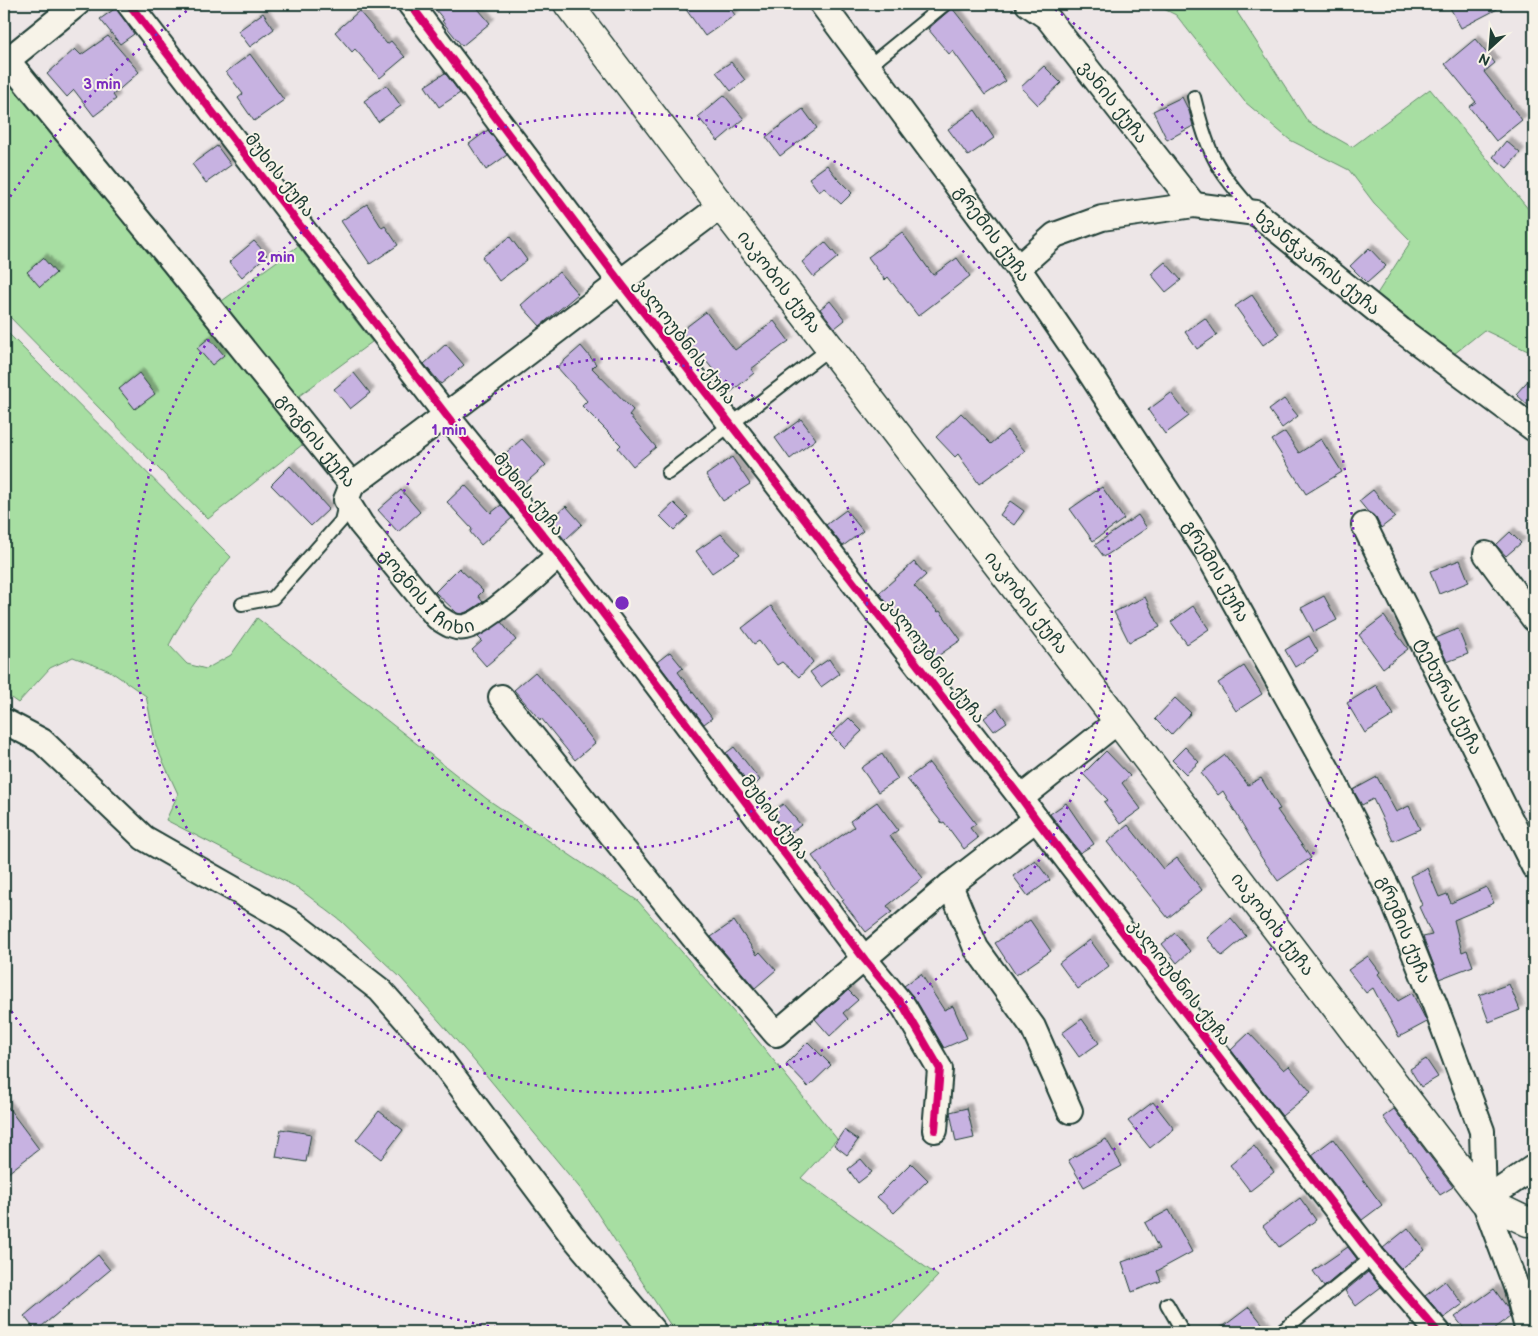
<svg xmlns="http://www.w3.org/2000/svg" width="1538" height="1336" font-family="'Balsamiq Sans','Noto Sans Georgian',sans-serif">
	<defs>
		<filter id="shadow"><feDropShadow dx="4.5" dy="-4.5" stdDeviation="1" flood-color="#0004"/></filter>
	</defs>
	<rect width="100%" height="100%" fill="#ede6e7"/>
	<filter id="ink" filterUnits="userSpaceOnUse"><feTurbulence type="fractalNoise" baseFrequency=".02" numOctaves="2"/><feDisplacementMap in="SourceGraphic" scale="10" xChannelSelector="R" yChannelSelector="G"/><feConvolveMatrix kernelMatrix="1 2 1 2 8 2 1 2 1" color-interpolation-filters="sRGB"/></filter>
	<g filter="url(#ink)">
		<path fill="#a7dea2" stroke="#638e6b" d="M1154,4H1245L1237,12L1308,122L1352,147L1430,89L1534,216V354L1484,330L1449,358L1373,300L1411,241L1374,203L1349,170L1290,140L1245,102L1176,15Z
			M6,75L201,316L298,246L372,342L280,410L307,441L208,519L4,311V76Z
			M4,329L231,557C207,585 186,612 169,645L187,664L206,669L231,655L257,618L487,799L638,901L750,1031L837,1139L801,1178L938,1276L888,1328L894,1332H675L584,1193L471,1057L401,978L341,921L298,888L166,820L178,794L156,746L146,696L110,671L73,657L50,668L18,703L4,693Z"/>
		<path fill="#c7b2e1" stroke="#1f3d34" filter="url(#shadow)" d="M431,4H474L490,23L462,46L442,21L444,20Z
			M682,4H727L735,15L705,36Z
			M1448,4H1507L1461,28Z
			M116,8L134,34L120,44L100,19Z
			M952,8L979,42L1006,81L985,95L953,51L949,54L928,29Z
			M359,11L387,44L391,41L405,57L380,78L355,49L352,52L335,32Z
			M263,13L274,29L250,47L238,31Z
			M108,36L139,72L113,95L116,99L94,116L74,90L67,97L47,74L75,49L81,55Z
			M1475,39L1495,63L1484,72L1522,120L1496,141L1469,107L1476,102L1445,64Z
			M250,54L284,100L254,121L238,98L243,94L226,72Z
			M731,62L745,80L731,91L716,72Z
			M1044,66L1061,83L1038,105L1021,87Z
			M445,73L460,93L439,107L425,86Z
			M386,85L401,106L378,122L364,101Z
			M724,95L744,119L718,141L698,117Z
			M1182,97L1189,111L1193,126L1167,140L1153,111Z
			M803,109L817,128L780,156L766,137Z
			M975,110L994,138L968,156L948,129Z
			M488,130L507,155L486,170L469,144Z
			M1506,141L1520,153L1507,168L1493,157Z
			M217,146L231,165L206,183L192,164Z
			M827,165L837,178L852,193L841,204L824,188L819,192L809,178Z
			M367,204L382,228L385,226L398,245L370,264L341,221Z
			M902,232L933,275L957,258L970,276L918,316L888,277L885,280L868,257Z
			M510,237L527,260L499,281L482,257Z
			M254,241L267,255L242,277L229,262Z
			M825,242L838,257L814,277L802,262Z
			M1369,248L1386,266L1367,283L1350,266Z
			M43,258L56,273L40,287L27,272Z
			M1165,262L1181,280L1166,292L1151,274Z
			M559,272L578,294L540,326L521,305Z
			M1252,295L1279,334L1263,345L1235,306Z
			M830,301L845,320L835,328L820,309Z
			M706,312L735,350L774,321L789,341L751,369L754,373L731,392L706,361L704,362L681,331Z
			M1205,318L1217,335L1197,349L1185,332Z
			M209,338L224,355L212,365L197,348Z
			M446,344L464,365L441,384L424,364Z
			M581,346L596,364L592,368L633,410L629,415L656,447L633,466L618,448L621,445L582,406L587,401L557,367Z
			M139,373L155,394L135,409L119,389Z
			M354,373L370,393L350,409L334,389Z
			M1534,374V411L1516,394Z
			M1171,393L1189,416L1165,434L1148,410Z
			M1284,399L1298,416L1282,428L1269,410Z
			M961,413L991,444L1007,430L1025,451L979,484L958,454L955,457L936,437Z
			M801,419L816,439L790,459L775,438Z
			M1285,432L1299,453L1321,439L1342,472L1306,494L1272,440Z
			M522,439L546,465L522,486L499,459Z
			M732,457L750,484L723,501L706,475Z
			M290,466L329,509L311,526L271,485Z
			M465,485L491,513L501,505L512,518L481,545L470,532L472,529L447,502Z
			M1102,487L1124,519L1093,541L1070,509Z
			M401,490L420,512L398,532L378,510Z
			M1373,490L1395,517L1381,528L1376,518L1368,512L1359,501Z
			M1010,501L1024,511L1014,525L1000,515Z
			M674,503L688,517L674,530L660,516Z
			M566,506L582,524L565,540L549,521Z
			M846,510L863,531L843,546L826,525Z
			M1138,515L1147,528L1104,557L1095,545Z
			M1510,532L1521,543L1506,556L1496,545Z
			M721,534L740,554L712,573L696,551Z
			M1460,560L1469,582L1439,594L1430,571Z
			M914,562L926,575L914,586L938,612L940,611L961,640L932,660L879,593Z
			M459,568L483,591L478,596L483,602L469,611L461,614L457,613L435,592Z
			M1324,596L1337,620L1314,632L1301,608Z
			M1145,597L1160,627L1129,642L1114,612Z
			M771,606L813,662L799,677L782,662L777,665L759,641L754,644L742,628Z
			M1193,606L1209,629L1187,644L1171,622Z
			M1384,616L1408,649L1383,668L1359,635Z
			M501,622L516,640L486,666L472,650L482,641L478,637Z
			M1458,629L1468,654L1447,662L1436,638Z
			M1309,636L1318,652L1295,667L1285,650Z
			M670,652L683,668L678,672L712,718L704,724L657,662Z
			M829,659L839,674L821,687L810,672Z
			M1244,666L1262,694L1236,711L1218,683Z
			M535,672L572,713L595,743L575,760L541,718L540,720L514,690Z
			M1376,685L1394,715L1365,733L1347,703Z
			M1175,698L1191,713L1171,735L1155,719Z
			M997,708L1007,722L994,731L984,718Z
			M849,718L862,731L844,748L831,735Z
			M734,747L760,780L752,788L726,753Z
			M1185,747L1199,762L1186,774L1172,760Z
			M1106,751L1130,776L1122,783L1141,809L1120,824L1104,802L1108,800L1083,774Z
			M882,754L898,779L878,792L861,768Z
			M1225,755L1248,785L1261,778L1280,809L1277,810L1311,858L1278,881L1259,854H1260L1223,791L1218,795L1201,773Z
			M929,763L976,824L970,828L978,838L964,849L944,822L942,823L907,779Z
			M1377,777L1396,812L1409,806L1420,829L1393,841L1373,799L1362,805L1353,790Z
			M877,802L898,830L890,836L923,878L887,906L892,912L866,932L842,901L844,900L812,856L854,827L850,821Z
			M1066,803L1094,844L1080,853L1050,814Z
			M783,804L801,825L788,835L771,813Z
			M1128,825L1163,869L1177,858L1202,890L1168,918L1107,842Z
			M1035,860L1050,880L1028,896L1013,876Z
			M1427,868L1439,897L1447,894L1451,903L1486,887L1494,903L1454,920L1462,952L1467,950L1473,966L1439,979L1423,937L1432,935L1419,907L1422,905L1410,876Z
			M1231,918L1246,936L1222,956L1207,938Z
			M1030,920L1051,951L1016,975L995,943Z
			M734,921L757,955L760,952L776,970L755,988L711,937Z
			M1175,933L1190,951L1177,963L1162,944Z
			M1090,940L1109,966L1078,989L1059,963Z
			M1368,956L1380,972L1378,974L1398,1001L1412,993L1427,1022L1399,1037L1373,988L1366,993L1348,970Z
			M921,974L944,1010L953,1006L967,1038L944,1048L916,1000L904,986Z
			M1509,984L1520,1010L1489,1022L1479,995Z
			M848,990L858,1000L843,1013L848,1019L830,1036L815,1019Z
			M1082,1019L1099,1043L1079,1057L1062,1033Z
			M1249,1033L1284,1070L1289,1066L1311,1092L1282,1116L1231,1050Z
			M808,1042L831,1065L808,1087L786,1064Z
			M1426,1059L1438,1077L1421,1087L1410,1069Z
			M4,1102L39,1149L4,1176Z
			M1153,1102L1174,1129L1150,1148L1128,1121Z
			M967,1108L974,1138L956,1142L950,1112Z
			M1394,1109L1453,1187L1440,1195L1411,1152L1410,1153L1383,1117Z
			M379,1111L403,1130L381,1159L356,1140Z
			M281,1129L311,1134L306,1162L276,1157Z
			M844,1130L858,1140L847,1155L834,1145Z
			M1106,1139L1122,1166L1084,1187L1068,1160Z
			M1333,1139L1382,1205L1362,1220L1312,1155Z
			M1254,1146L1274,1172L1250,1191L1230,1165Z
			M861,1159L872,1172L858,1183L848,1169Z
			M911,1163L928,1180L894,1213L877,1197Z
			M1300,1198L1316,1220L1279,1247L1263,1226Z
			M1169,1210L1192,1252L1157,1271L1161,1281L1132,1292L1122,1262L1159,1249L1145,1223Z
			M1408,1228L1425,1250L1401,1269L1383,1248Z
			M1348,1247L1357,1259L1324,1287L1313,1271Z
			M98,1255L110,1270L36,1331L24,1316Z
			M1368,1272L1381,1287L1356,1306L1345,1291Z
			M1445,1281L1463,1304L1444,1318L1425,1296Z
			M1494,1289L1507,1307L1510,1317L1490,1332H1467L1455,1317Z
			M1249,1307L1269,1332H1216Z"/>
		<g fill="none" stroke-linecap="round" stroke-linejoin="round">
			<g stroke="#1f3d34" stroke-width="16">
				<path id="service" d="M869,66L945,4
					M1194,97C1199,117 1204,137 1213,156C1223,177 1239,194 1254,212
					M668,473L830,348
					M242,604L273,598L341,521L346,500
					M1167,1304L1183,1332
					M1281,1332L1373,1257"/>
			</g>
			<g stroke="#1f3d34" stroke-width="28">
				<g id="minor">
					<path d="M129,4L447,416L559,555L865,960L904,1007L940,1069L935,1130"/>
					<path d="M410,4L620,282L1021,798L1036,819L1373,1257L1438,1332"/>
					<path id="s1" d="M822,4L1018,268L1085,365L1205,549L1330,774L1390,893L1435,1005L1482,1131L1484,1201L1517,1289L1534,1298"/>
					<path id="s2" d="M1028,4L1047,17L1194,205"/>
					<path id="s3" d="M8,61L174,263L352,485"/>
					<path d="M4,63L77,4"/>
					<path id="s4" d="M1018,268L1055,235L1102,218L1194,205L1256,213L1401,330L1534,429"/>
					<path d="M352,485C477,394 597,298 721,206"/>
					<path id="s5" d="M352,485L346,500L361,524L437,617C446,623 454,629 465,627C487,623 540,572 559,555"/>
					<path id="s6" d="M1364,525L1534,867"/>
					<path d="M1486,554L1534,619"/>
					<path d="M501,697L703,949L776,1034L950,885L1036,819"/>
					<path d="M4,721L42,741L144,838L292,922L380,990L438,1056L571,1234L654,1332"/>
					<path d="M1021,798L1118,721"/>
					<path d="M950,885L976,948L1033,1027L1070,1111"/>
					<path d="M1484,1201L1534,1167"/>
					<path d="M1517,1289L1528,1332"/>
				</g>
			</g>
			<g stroke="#1f3d34" stroke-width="31">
				<g id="tertiary">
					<path id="s7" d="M568,4L721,206L1118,721L1484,1201L1528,1222H1534"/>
				</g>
			</g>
			<use href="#service" stroke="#f7f3e8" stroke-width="12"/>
			<use href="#minor" stroke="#f7f3e8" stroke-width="24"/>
			<use href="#tertiary" stroke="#f7f3e8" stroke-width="28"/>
			<g stroke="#f7f3e8" stroke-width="11">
				<path id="cycleway" d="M129,4L447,416L559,555L865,960L904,1007L940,1069L935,1130
					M410,4L620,282L1021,798L1036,819L1373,1257L1438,1332"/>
			</g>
			<use href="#cycleway" stroke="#d6006c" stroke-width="8"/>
		</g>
	</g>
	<g fill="none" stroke="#7b2cbf" stroke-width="2.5" stroke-dasharray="2.5 5">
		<circle cx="622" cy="603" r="245"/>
		<circle cx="622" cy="603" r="490"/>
		<path d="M526 1332A735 735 0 0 1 6 1003M6 203A735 735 0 0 1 195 5M1049 5A735 735 0 0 1 718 1332"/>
	</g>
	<g text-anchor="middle" stroke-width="4" stroke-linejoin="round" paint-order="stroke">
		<g font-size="18" fill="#1f3d34" stroke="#f7f3e8">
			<text dy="6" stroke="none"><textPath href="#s2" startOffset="131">ვანის ქუჩა</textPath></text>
			<text transform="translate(280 175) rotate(52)" y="6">მუხის ქუჩა</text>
			<text dy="6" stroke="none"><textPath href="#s1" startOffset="286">გრემის ქუჩა</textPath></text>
			<text dy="6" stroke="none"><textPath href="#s4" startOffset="334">ხვანჭკარის ქუჩა</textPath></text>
			<text dy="6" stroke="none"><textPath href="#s7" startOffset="349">იაკობის ქუჩა</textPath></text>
			<text transform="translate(685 341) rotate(52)" y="6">კალოუბნის ქუჩა</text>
			<text dy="6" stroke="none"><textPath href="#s3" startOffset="489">გოგნის ქუჩა</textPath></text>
			<text transform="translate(529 494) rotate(51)" y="6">მუხის ქუჩა</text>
			<text dy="6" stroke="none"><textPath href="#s1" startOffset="691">გრემის ქუჩა</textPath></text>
			<text dy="6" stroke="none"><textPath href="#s5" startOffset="142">გოგნის I ჩიხი</textPath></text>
			<text dy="6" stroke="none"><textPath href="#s7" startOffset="754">იაკობის ქუჩა</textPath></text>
			<text transform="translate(934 660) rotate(52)" y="6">კალოუბნის ქუჩა</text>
			<text dy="6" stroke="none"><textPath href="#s6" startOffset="191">ტეხურას ქუჩა</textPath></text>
			<text transform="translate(775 817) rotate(53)" y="6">მუხის ქუჩა</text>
			<text dy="6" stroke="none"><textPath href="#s7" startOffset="1159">იაკობის ქუჩა</textPath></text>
			<text dy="6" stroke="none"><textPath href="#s1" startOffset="1096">გრემის ქუჩა</textPath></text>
			<text transform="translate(1180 982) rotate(52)" y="6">კალოუბნის ქუჩა</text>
		</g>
	</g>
	<circle cx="622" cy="603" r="8" fill="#7b2cbf" stroke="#f7f3e8" stroke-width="2.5"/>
	<g font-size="15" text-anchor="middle" font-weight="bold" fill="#7b2cbf" stroke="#f7f3e8" stroke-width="4" stroke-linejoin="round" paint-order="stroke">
		<text x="102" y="89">3 min</text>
		<text x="276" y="262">2 min</text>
		<text x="449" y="435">1 min</text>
	</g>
	<rect width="1538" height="1336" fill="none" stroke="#f7f3e8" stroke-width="20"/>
	<rect x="10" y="10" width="1518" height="1316" fill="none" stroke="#1f3d34" stroke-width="2" filter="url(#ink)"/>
	<g transform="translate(1490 48) rotate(206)" stroke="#f7f3e8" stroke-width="4" paint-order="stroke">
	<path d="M0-4L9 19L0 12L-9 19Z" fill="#1f3d34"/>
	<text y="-8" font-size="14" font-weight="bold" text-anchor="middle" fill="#1f3d34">N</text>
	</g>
</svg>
